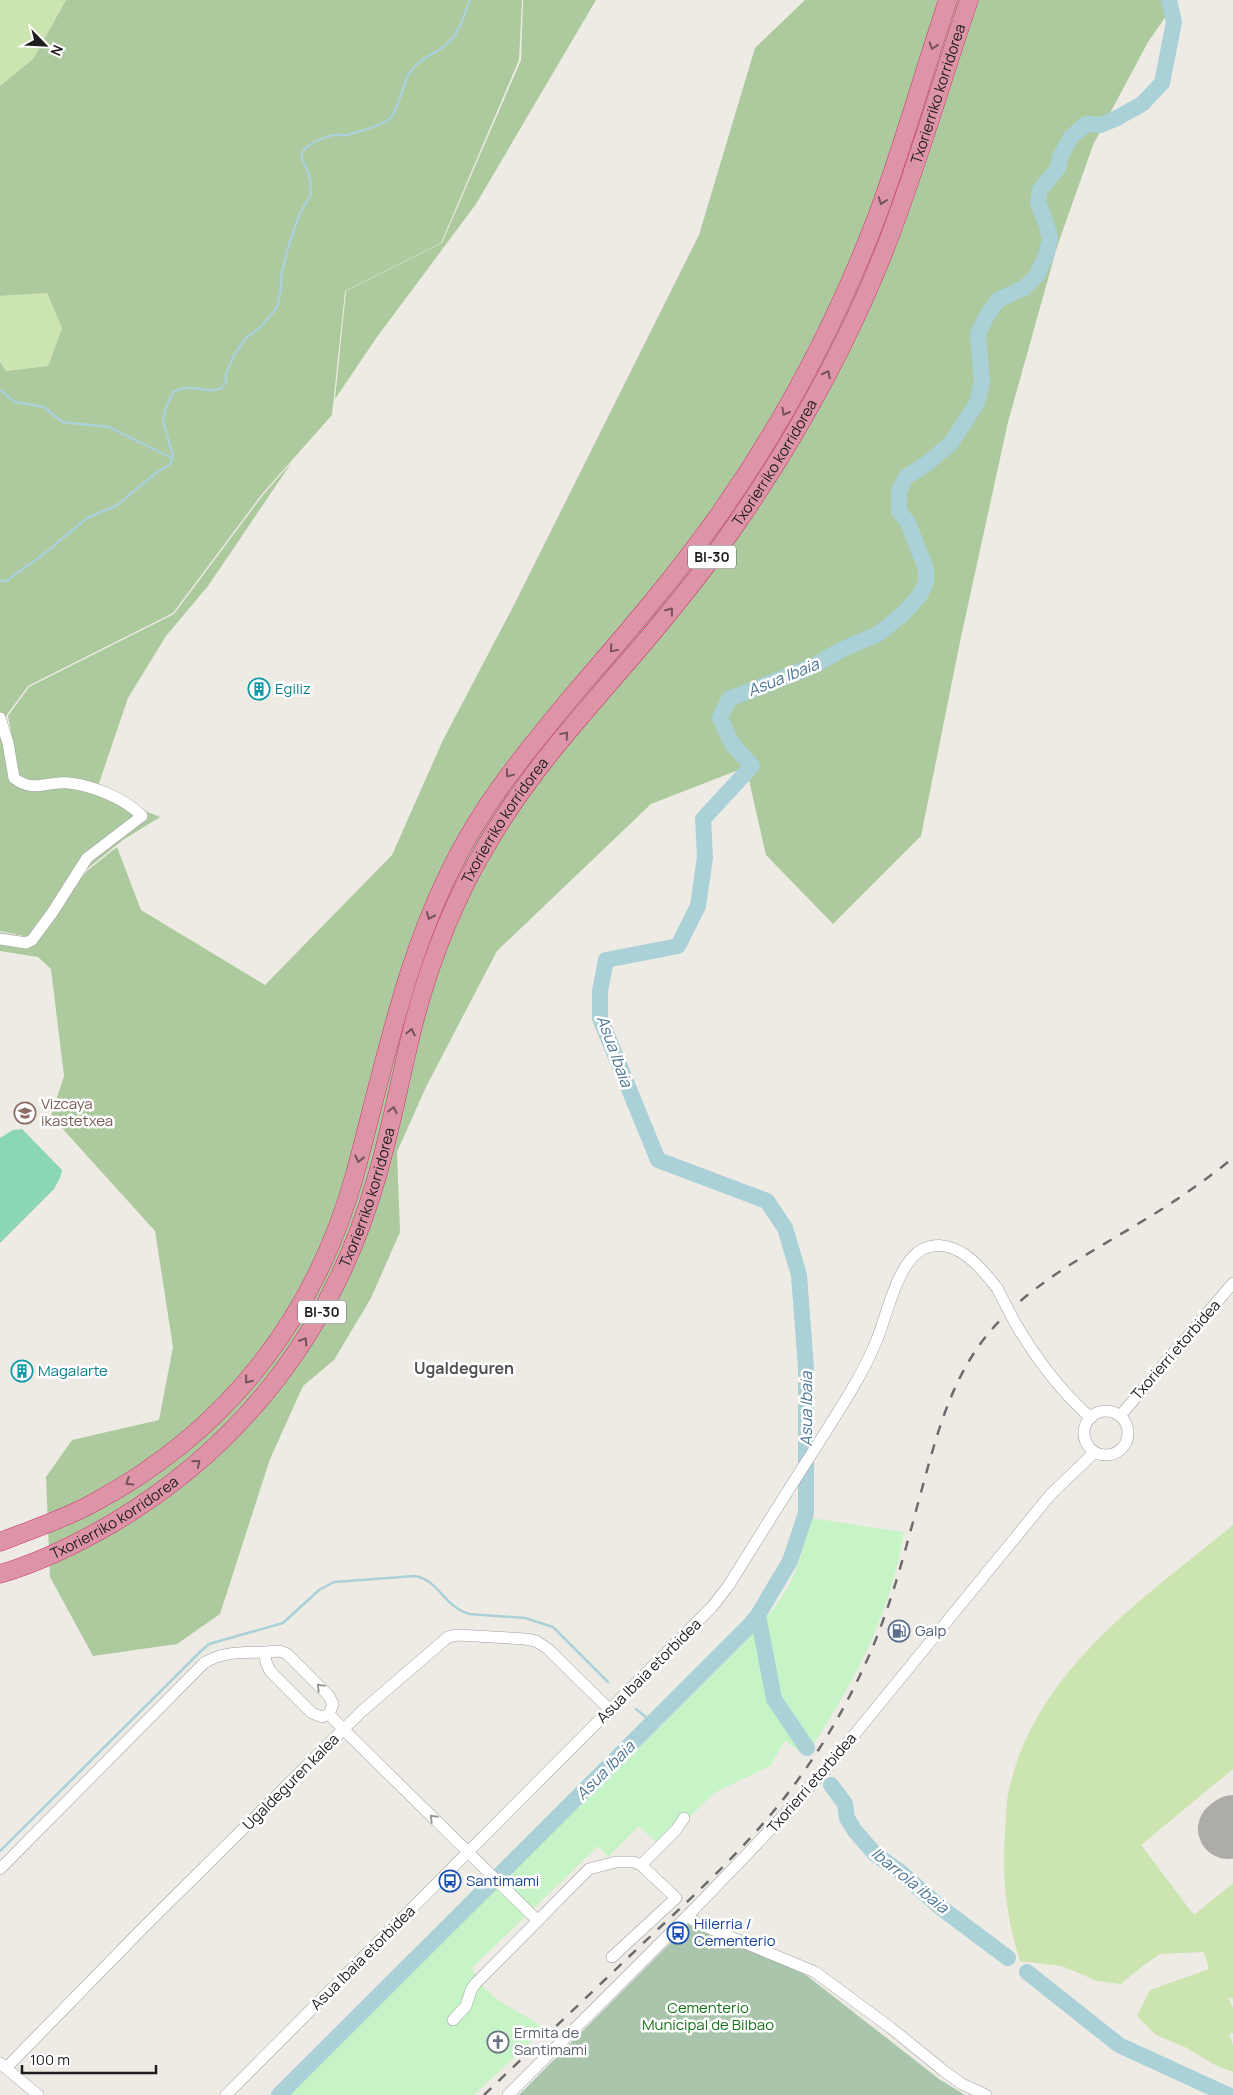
<svg xmlns="http://www.w3.org/2000/svg" width="1233" height="2095" font-family="Manrope,sans-serif">
	<rect width="100%" height="100%" fill="#eeebe5"/>
	<path fill="#cce4b0" d="M0,0H66L33,59L0,86Z
		M47,293L62,328L48,366L6,371L0,362V296Z
		M1233,1525V1769L1141,1845L1194,1915L1233,1883V1999L1228,1997L1233,2008V2033L1229,2034L1233,2045V2072L1213,2064L1187,2048L1156,2035L1137,2016L1150,1990L1209,1969L1204,1952L1160,1954L1140,1968L1121,1984L1097,1981L1062,1966L1020,1961C1006,1917 1002,1879 1005,1834C1006,1817 1006,1798 1011,1781C1043,1664 1145,1598 1233,1525Z"/>
	<path fill="#adca9e" d="M66,0H522L519,60L441,243L345,291L332,415L262,494L173,613L28,686L6,716L19,782L65,786L118,800L160,817L123,840L87,869L28,937L0,931V362L6,371L48,366L62,328L47,293L0,296V86L33,59Z
		M523,0H596L476,204L377,337L335,399L346,291L442,243L521,60Z
		M805,0H1177L1148,42L1093,145L1057,247L1008,422L961,637L921,836L833,924L766,855L746,767L651,804L497,951L426,1087L397,1152L400,1232L371,1298L334,1360L303,1386L270,1459L220,1614L177,1644L93,1656L50,1577L46,1477L72,1440L159,1420L173,1347L155,1231L51,1116L64,1076L51,969L38,957L0,951V932L28,938L88,870L117,847L141,910L265,985L392,855L443,740L514,605L699,235L755,48Z
		M292,462L208,586L166,636L128,698L96,792L20,781L8,716L29,687L174,614L263,495Z"/>
	<path fill="#a9c5ab" d="M691,1922L806,1975L939,2079L965,2095H519Z"/>
	<path fill="#c6f4c7" d="M811,1518L904,1532C901,1547 898,1562 894,1577C877,1641 842,1701 806,1756L785,1741L770,1766L714,1793L660,1846L639,1826L608,1857L598,1846L472,1968C483,1998 520,2012 545,2028L474,2095H289L744,1643C760,1624 780,1604 791,1581C801,1561 805,1540 811,1518Z"/>
	<path fill="#8bd6b4" d="M22,1129L62,1170L60,1178L54,1189L0,1243V1138L13,1130Z"/>
	<g fill="none" stroke-linecap="round" stroke-linejoin="round">
		<path stroke="#aad0d8" stroke-width="2.5" d="M0,390L15,402L44,407L62,422L109,427L172,458
			M0,581H6L45,553L87,518L116,506L156,473L170,464L173,456L163,422L165,410L173,392C194,382 207,395 222,388L226,381V374L234,355L246,338L262,326L277,307L281,290V276L289,244L299,215L311,194C310,188 311,181 309,176C307,168 299,158 303,151C308,144 324,137 333,135C338,134 343,136 347,135C361,131 374,128 387,121C398,114 402,86 409,74C418,58 439,53 450,41C461,30 464,14 470,0
			M636,1709L652,1722
			M0,1851L201,1651L209,1644L283,1623L319,1590L334,1582L415,1576C440,1581 443,1606 469,1614L525,1618L553,1627L608,1682"/>
		<path stroke="#aad0d8" stroke-width="16" d="M758,1615L774,1699L807,1748
			M831,1785L845,1804L847,1818L855,1831L875,1854L899,1871L940,1907L1008,1958
			M1027,1972L1119,2045L1228,2095
			M279,2095L748,1627L758,1615L790,1561L806,1513V1368L799,1275L785,1228L767,1201L658,1160L600,1018V991L606,960L678,946L698,906L705,857L703,819L752,766L732,744L720,718L729,699L813,666L841,650L878,634L903,614L920,595L926,582V569L908,523L899,511V491L906,477L929,462L951,443L977,403L982,382L978,334L987,315L998,300L1024,288L1037,275L1046,256L1050,239L1046,223L1038,202L1040,190L1058,168L1060,157L1071,137L1086,124L1101,125L1115,119L1142,104L1162,83L1174,22L1169,0"/>
		<path stroke="#adaca8" stroke-width="60" d="M1228,1829L1233,1825"/>
		<g stroke="#9f9f9f" stroke-width="12">
			<path id="minor" d="M0,718L8,743L14,778C34,794 47,780 69,783C94,786 124,798 142,816L87,858L52,913L32,940L26,943L0,939
				M1014,1321C1035,1357 1059,1390 1091,1418
				M1084 1433a22 22 0 1 1 44 0a22 22 0 1 1-44 0Z
				M1120,1416L1233,1283
				M329,1714L322,1717L312,1713L270,1671L266,1662L265,1652L280,1651L287,1654L329,1696L333,1704L329,1714L343,1729L537,1920
				M0,1869L204,1663C223,1651 243,1653 265,1652
				M687,1916L699,1924L815,1972L891,2028L944,2071L962,2084L986,2095
				M612,1957L676,1898L641,1865
				M453,2020L466,2006L471,1990L476,1983L589,1869L616,1862H634L641,1865L676,1830L684,1818
				M0,2063L38,2095
				M6,2068L143,1928L362,1711L448,1637L458,1635L525,1639L536,1641L548,1649L610,1710
				M226,2095L712,1607L729,1585C757,1540 785,1495 814,1450C836,1415 860,1380 876,1342C887,1316 897,1262 923,1249C954,1235 980,1266 997,1288
				M508,2095C617,1986 729,1878 832,1762L1051,1494L1095,1452"/>
		</g>
		<g stroke="#ca3571" stroke-width="19">
			<g id="highway">
				<path d="M0,1542C32,1529 65,1519 95,1502C227,1431 315,1318 355,1174C386,1059 408,941 468,837C498,785 536,740 574,694C625,635 676,576 721,512C786,419 838,319 878,214C904,143 924,71 948,0"/>
				<path id="s1" d="M0,1574C40,1562 77,1544 113,1523C244,1445 332,1329 375,1183C392,1128 401,1071 416,1015C432,957 454,900 485,848C528,772 587,710 643,644C676,605 708,565 737,523C795,439 845,349 883,254C916,171 940,85 969,0"/>
			</g>
		</g>
		<use href="#minor" stroke="#fff" stroke-width="11"/>
		<use href="#highway" stroke="#de94a7" stroke-width="18"/>
		<path stroke="#6c6c6c" stroke-width="2.5" stroke-dasharray="10 10" stroke-linecap="butt" d="M484,2095C535,2046 586,1998 637,1949C676,1912 716,1876 752,1836C797,1787 834,1731 862,1671C887,1619 902,1563 917,1507C934,1446 947,1385 987,1335C1027,1286 1083,1257 1136,1225C1170,1205 1202,1183 1233,1158"/>
		<g stroke="#9f9f9f" stroke-width="12" stroke-linecap="butt">
			<path id="minor-bridge" d="M997,1288L1014,1321"/>
		</g>
		<use href="#minor-bridge" stroke="#fff" stroke-width="11"/>
	</g>
	<defs><path id="oneway-chevron" d="M-2-3.5L2.5 0L-2 3.5" fill="none" stroke-width="1.6" stroke-linecap="round" stroke-linejoin="round" transform="scale(1.25)"/></defs>
	<g stroke="#74535c">
		<use href="#oneway-chevron" transform="translate(933 46) rotate(107)"/>
		<use href="#oneway-chevron" transform="translate(882 201) rotate(110)"/>
		<use href="#oneway-chevron" transform="translate(827 374) rotate(-63)"/>
		<use href="#oneway-chevron" transform="translate(785 412) rotate(120)"/>
		<use href="#oneway-chevron" transform="translate(670 611) rotate(-51)"/>
		<use href="#oneway-chevron" transform="translate(613 649) rotate(130)"/>
		<use href="#oneway-chevron" transform="translate(565 735) rotate(-50)"/>
		<use href="#oneway-chevron" transform="translate(509 774) rotate(127)"/>
		<use href="#oneway-chevron" transform="translate(430 916) rotate(113)"/>
		<use href="#oneway-chevron" transform="translate(411 1032) rotate(-77)"/>
		<use href="#oneway-chevron" transform="translate(393 1110) rotate(-77)"/>
		<use href="#oneway-chevron" transform="translate(359 1159) rotate(104)"/>
		<use href="#oneway-chevron" transform="translate(304 1341) rotate(-57)"/>
		<use href="#oneway-chevron" transform="translate(248 1380) rotate(129)"/>
		<use href="#oneway-chevron" transform="translate(197 1463) rotate(-40)"/>
		<use href="#oneway-chevron" transform="translate(129 1482) rotate(148)"/>
	</g>
	<g stroke="#9a9a9a">
		<use href="#oneway-chevron" transform="translate(320 1687) rotate(-135)"/>
		<use href="#oneway-chevron" transform="translate(433 1818) rotate(-135)"/>
	</g>
	<defs>
		<g id="building-ring" transform="scale(1.125)"><circle r="9.5" fill="#fff" stroke="#0f9aa8" stroke-width="1.5"/><path d="M-4-6H4V6H1V3H-1V6H-4ZM-2.5-4.3h1.7v1.8h-1.7ZM.8-4.3h1.7v1.8H.8ZM-2.5-1h1.7V.8h-1.7ZM.8-1h1.7V.8H.8Z" fill="#0f9aa8"/></g>
		<g id="school-ring" transform="scale(1.125)"><circle r="9.5" fill="#fff" stroke="#8d6e63" stroke-width="1.5"/><path d="M0-5L7-2L0 1L-7-2ZM-4 1L0 2.5L4 1V4Q0 6-4 4Z" fill="#8d6e63"/></g>
		<g id="fuel-ring" transform="scale(1.125)"><circle r="9.5" fill="#fff" stroke="#5c6f8a" stroke-width="1.5"/><path d="M-5.5-6h7V0h2V4h1.3V-2.5L3-4.5l.8-.8L6-3V5H2.5V1h-1V6h-7ZM-4.2-4.7v3.2H.2V-4.7Z" fill="#5c6f8a"/></g>
		<g id="bus-ring" transform="scale(1.125)"><circle r="9.5" fill="#fff" stroke="#1a4fb4" stroke-width="1.5"/><path d="M-5-6H5V4H4V6H2V4H-2V6H-4V4H-5ZM-3.5-4V0h7V-4ZM-3.5 1.2v1.5H-2V1.2ZM2 1.2v1.5H3.5V1.2Z" fill="#1a4fb4"/></g>
		<g id="church-ring" transform="scale(1.125)"><circle r="9.5" fill="#fff" stroke="#6b7280" stroke-width="1.5"/><path d="M-1.2-6h2.4v3.5h3.3v2.4h-3.3V6h-2.4V-.1h-3.3v-2.4h3.3Z" fill="#6b7280"/></g>
	</defs>
	<g fill-rule="evenodd">
		<use href="#building-ring" x="259" y="689"/>
		<use href="#school-ring" x="25" y="1113"/>
		<use href="#building-ring" x="22" y="1371"/>
		<use href="#fuel-ring" x="899" y="1631"/>
		<use href="#bus-ring" x="450" y="1881"/>
		<use href="#bus-ring" x="678" y="1933"/>
		<use href="#church-ring" x="498" y="2042"/>
	</g>
	<g text-anchor="middle" stroke-width="5" stroke-linejoin="round" paint-order="stroke">
		<g fill="#fff" stroke="#626262" stroke-width="1">
			<rect x="688" y="545.5" width="48" height="23" rx="4"/>
			<rect x="298" y="1300.5" width="48" height="23" rx="4"/>
		</g>
		<g font-size="14" font-weight="bold" fill="#1e1e1e">
			<text x="712" y="562">BI-30</text>
			<text x="322" y="1317">BI-30</text>
		</g>
		<g font-size="15" fill="#1e1e1e" stroke="#fff">
			<text dy="5" stroke="none"><textPath href="#s1" startOffset="1806">Txorierriko korridorea</textPath></text>
			<text dy="5" stroke="none"><textPath href="#s1" startOffset="1401">Txorierriko korridorea</textPath></text>
			<text dy="5" stroke="none"><textPath href="#s1" startOffset="952">Txorierriko korridorea</textPath></text>
			<text dy="5" stroke="none"><textPath href="#s1" startOffset="548">Txorierriko korridorea</textPath></text>
			<text transform="translate(1176 1350) rotate(-49)" y="5">Txorierri etorbidea</text>
			<text dy="5" stroke="none"><textPath href="#s1" startOffset="128">Txorierriko korridorea</textPath></text>
			<text transform="translate(649 1671) rotate(-45)" y="5">Asua Ibaia etorbidea</text>
			<text transform="translate(291 1782) rotate(-45)" y="5">Ugaldeguren kalea</text>
			<text transform="translate(812 1783) rotate(-49)" y="5">Txorierri etorbidea</text>
			<text transform="translate(363 1958) rotate(-45)" y="5">Asua Ibaia etorbidea</text>
		</g>
		<g font-size="15" fill="#0d838f" stroke="#fff" text-anchor="start">
			<text x="275" y="694">Egiliz</text>
			<text x="38" y="1376">Magalarte</text>
		</g>
		<g font-size="15" fill="#785e54" stroke="#fff" text-anchor="start">
			<text x="41" y="1109">Vizcaya<tspan x="41" dy="17">ikastetxea</tspan></text>
		</g>
		<g font-size="15" fill="#4e5e75" stroke="#fff" text-anchor="start">
			<text x="915" y="1636">Galp</text>
		</g>
		<g font-size="15" fill="#164399" stroke="#fff" text-anchor="start">
			<text x="466" y="1886">Santimami</text>
			<text x="694" y="1929">Hilerria /<tspan x="694" dy="17">Cementerio</tspan></text>
		</g>
		<g font-size="15" fill="#167318" stroke="#fff">
			<text x="708" y="2013">Cementerio<tspan x="708" dy="17">Municipal de Bilbao</tspan></text>
		</g>
		<g font-size="15" fill="#5b616d" stroke="#fff" text-anchor="start">
			<text x="514" y="2038">Ermita de<tspan x="514" dy="17">Santimami</tspan></text>
		</g>
		<g font-size="16" font-style="italic" fill="#4d7696" stroke="#fff">
			<text transform="translate(783 677) rotate(-22)" y="6">Asua Ibaia</text>
			<text transform="translate(615 1051) rotate(70)" y="6">Asua Ibaia</text>
			<text transform="translate(806 1409) rotate(-90)" y="6">Asua Ibaia</text>
			<text transform="translate(605 1770) rotate(-45)" y="6">Asua Ibaia</text>
			<text transform="translate(910 1880) rotate(39)" y="6">Ibarrola ibaia</text>
		</g>
		<g font-size="16" font-weight="bold" fill="#515151" stroke="#fff">
			<text x="464" y="1374">Ugaldeguren</text>
		</g>
	</g>
	<g transform="translate(45 45) rotate(114)" stroke="#ffffff" stroke-width="4" paint-order="stroke">
	<path d="M0-4L9 19L0 12L-9 19Z" fill="#1e1e1e"/>
	<text y="-8" font-size="14" font-weight="bold" text-anchor="middle" fill="#1e1e1e">N</text>
	</g>
	<path d="M22 2065v8h134v-8" fill="none" stroke="#1e1e1e" stroke-width="2.5"/>
	<text x="30" y="2065" font-size="15" fill="#1e1e1e" stroke="#ffffff" stroke-width="4" paint-order="stroke">100 m</text>
</svg>
